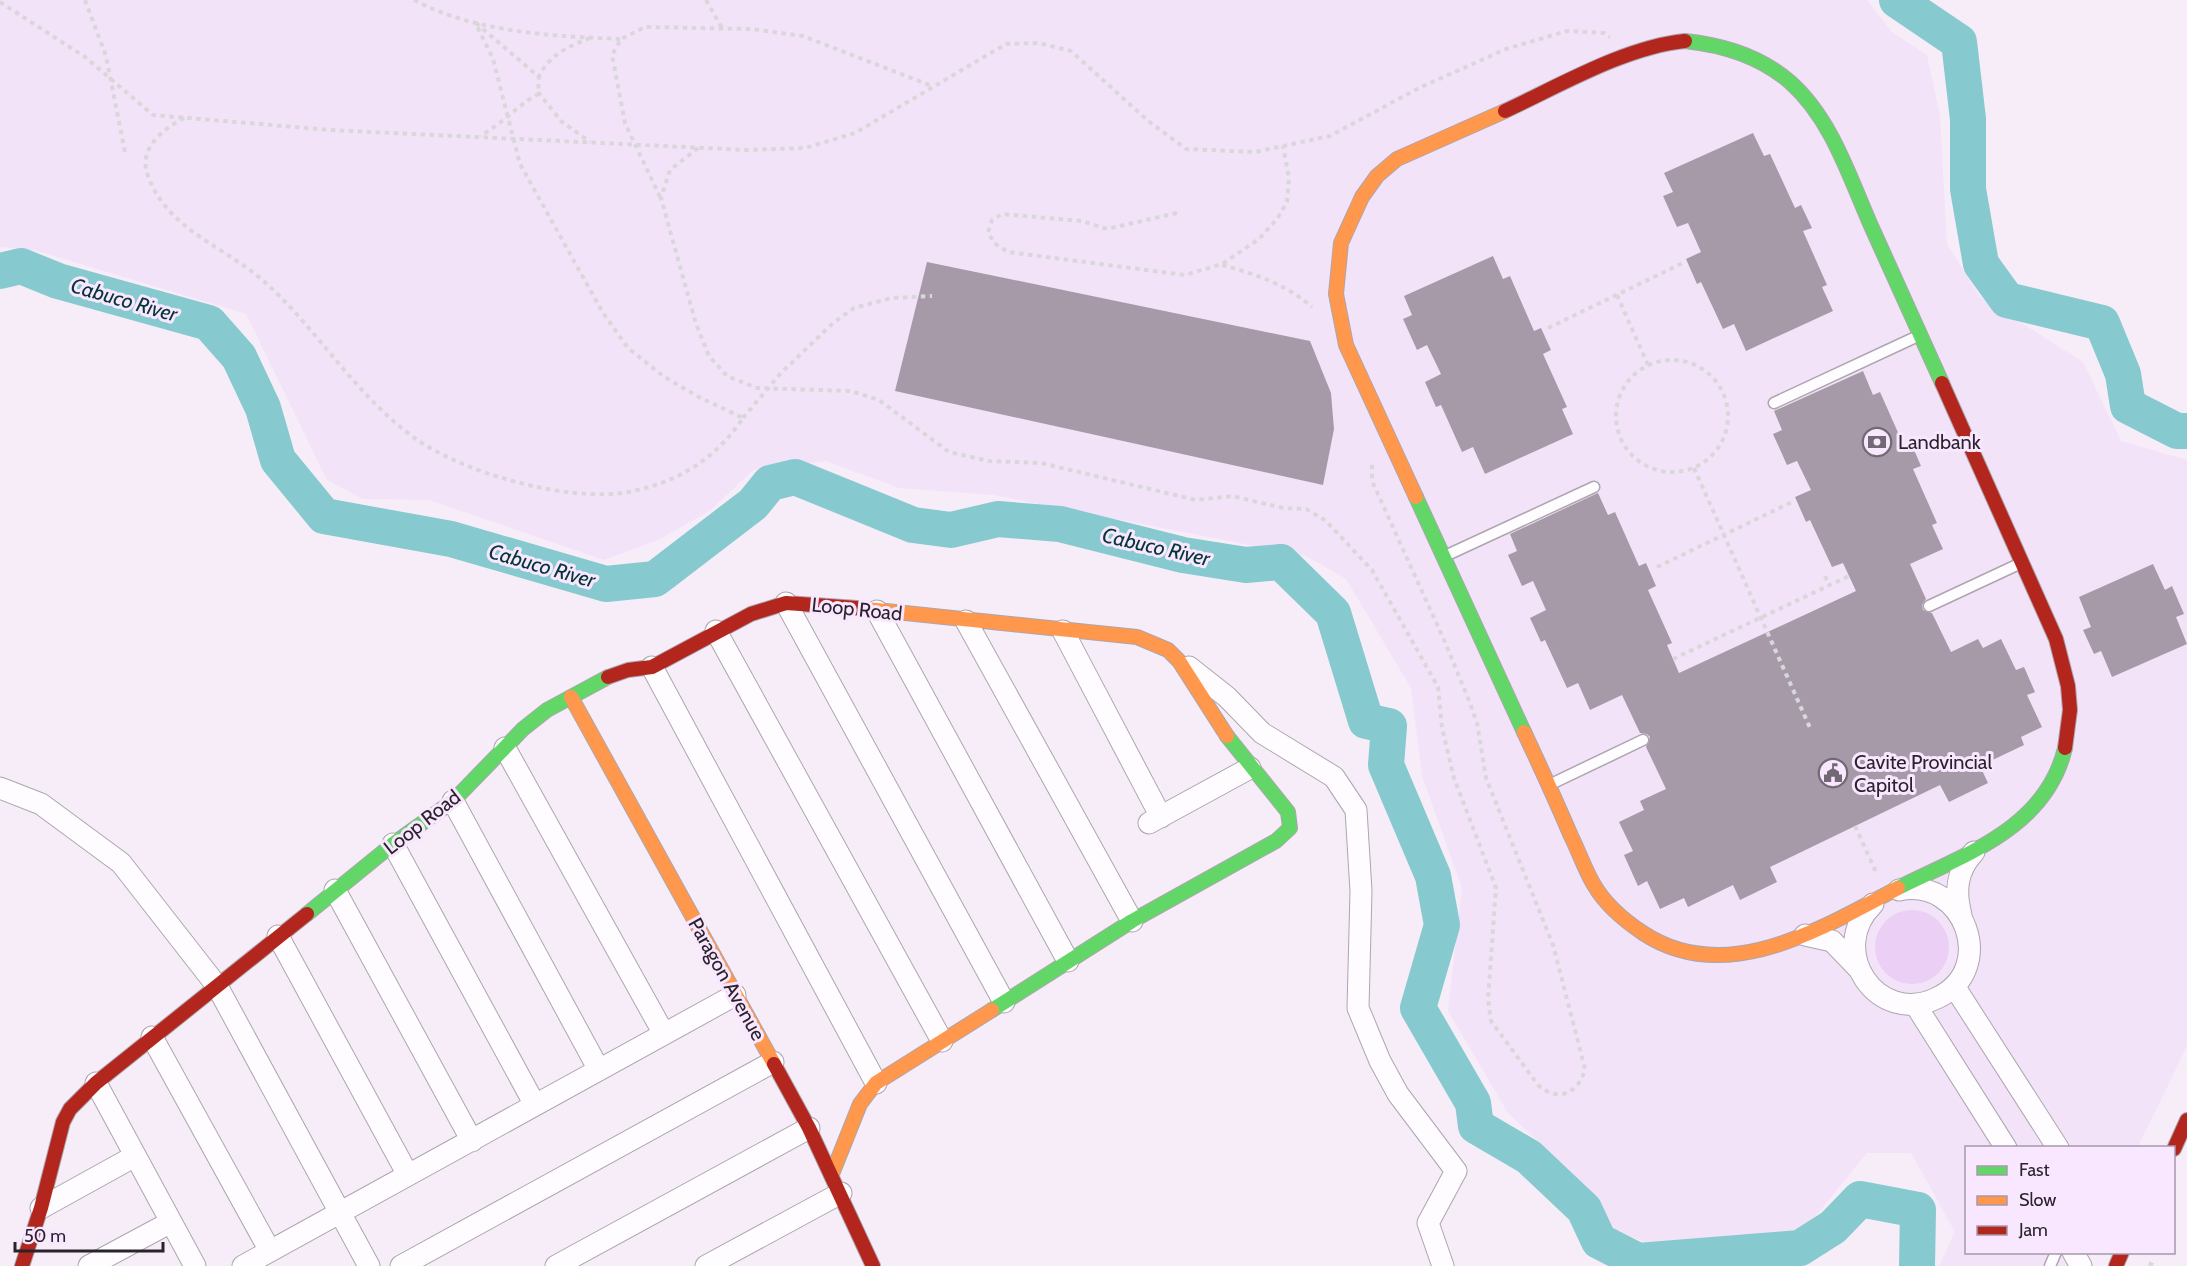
<svg xmlns="http://www.w3.org/2000/svg" width="2187" height="1266" font-family="Cabin,sans-serif">
	<rect width="100%" height="100%" fill="#f6edf9"/>
	<path fill="#f3e3f8" d="M0,0H1867L1892,32L1927,55L1940,116L1947,244L1980,297L2083,362L2121,441L2187,460V1046L2138,1147L1966,1148V1252L2088,1253L2082,1266H1939L1955,1232L1911,1153H1867L1801,1234L1670,1252L1605,1226L1587,1187L1508,1113L1448,1011L1462,888L1422,776L1411,688L1346,579L1306,556L993,495L899,488L826,461L753,470L711,510L660,539L604,560L429,500L363,499L327,480L246,314L34,250L0,247Z"/>
	<path fill="#eccff5" d="M1875 947a37 37 0 1 1 74 0a37 37 0 1 1-74 0Z"/>
	<g fill="none" stroke-linecap="round" stroke-linejoin="round">
		<path stroke="#86c9ce" stroke-width="36" d="M1897,0L1959,42L1968,119V189L1981,264L2007,300L2102,323L2123,374L2128,406L2177,431H2187
			M0,271L21,266L58,281L209,323L239,357L263,408L278,460L324,516L451,539L606,584L655,579L753,504L770,483L795,477L913,525L951,530L998,519L1060,524L1183,555L1246,565L1281,562L1333,613L1366,721L1389,726L1386,765L1433,876L1442,925L1418,1008L1473,1103L1476,1126L1529,1157L1584,1209L1599,1241L1638,1261L1800,1248L1833,1227L1860,1199L1918,1210L1917,1266"/>
	</g>
	<path fill="#a69aa9" d="M1753,133L1764,156L1770,154L1795,208L1801,205L1812,228L1803,231L1827,285L1822,287L1833,311L1746,351L1734,324L1723,329L1701,282L1697,284L1686,259L1701,252L1688,223L1677,227L1663,196L1673,192L1664,173Z
		M1493,256L1503,279L1510,276L1534,331L1541,328L1551,350L1543,354L1567,407L1562,409L1573,434L1485,474L1473,447L1462,452L1441,405L1436,407L1425,382L1441,374L1427,345L1417,350L1403,319L1412,315L1404,296Z
		M927,262L1310,341L1331,393L1334,429L1323,485L895,391Z
		M1863,371L1873,395L1880,392L1904,446L1911,443L1921,466L1913,469L1937,523L1932,525L1943,549L1910,564L1926,599L1922,605L1923,610L1932,613L1951,652L1978,639L1983,648L2001,639L2016,670L2024,667L2035,692L2027,695L2042,727L2021,737L2024,745L1980,766L1988,783L1949,802L1940,785L1770,867L1777,882L1740,900L1733,885L1688,907L1684,898L1660,909L1647,881L1638,886L1624,855L1633,851L1619,822L1644,810L1640,801L1666,789L1646,747L1650,737L1647,734L1640,733L1622,695L1590,710L1578,683L1567,688L1545,640L1541,642L1530,618L1546,610L1533,581L1522,586L1508,555L1517,551L1510,534L1598,493L1608,515L1615,512L1639,566L1646,563L1656,586L1648,590L1672,643L1667,645L1679,673L1856,591L1843,563L1832,567L1810,520L1806,522L1795,497L1811,490L1797,461L1787,465L1773,434L1782,430L1774,411Z
		M2153,564L2165,590L2172,586L2184,614L2176,617L2187,644L2112,677L2101,651L2094,654L2083,630L2091,627L2079,597Z"/>
	<g fill="none" stroke-linecap="round" stroke-linejoin="round">
		<g stroke="#aca6af" stroke-width="13">
			<path id="lane" d="M1774,403L1918,336
				M1445,556L1594,487
				M1929,606L2019,564
				M1549,785L1643,740
				M2050,1266L2056,1252"/>
		</g>
		<g stroke="#aca6af" stroke-width="23">
			<path id="street" d="M786,603L1004,1002
				M877,611L1068,961
				M966,621L1132,921
				M716,631L942,1041
				M1063,631L1161,817
				M652,667L876,1083
				M1189,667L1227,697L1262,733L1334,777L1356,810L1361,891L1358,1008L1380,1061L1398,1094L1456,1171L1428,1223L1443,1266
				M505,748L664,1034
				M0,788L41,804L121,863L217,986L369,1266
				M453,801L599,1070
				M1149,823L1250,768
				M393,844L535,1105
				M335,890L472,1141
				M1873,904C1826,950 1877,1027 1937,998C1999,969 1964,876 1899,890
				M1961,915C1955,892 1956,871 1974,852
				M1805,935L1832,941L1858,968
				M278,936L408,1175
				M1954,986L2058,1148
				M1915,1004L2006,1148
				M152,1037L270,1251
				M96,1083L195,1266
				M41,1208L135,1156
				M2073,1252L2081,1266
				M89,1266L171,1222
				M243,1266L735,995
				M401,1266L773,1062
				M556,1266L809,1128
				M706,1266L841,1193"/>
		</g>
		<g stroke="#aca6af" stroke-width="16">
			<path id="fast" d="M1685,41C1723,45 1760,56 1790,82C1832,119 1850,179 1872,228C1895,280 1919,331 1942,383
				M1416,497L1524,732
				M1898,888C1963,855 2046,829 2065,748
				M307,914L393,844L453,801L523,729L547,710L608,677
				M992,1010L1132,921L1276,841L1290,828L1288,812L1227,736"/>
		</g>
		<g stroke="#aca6af" stroke-width="16">
			<path id="slow" d="M1416,497L1346,345L1336,294L1341,243L1362,197L1377,176L1397,159L1505,111
				M857,608L1137,637L1168,650L1179,661L1227,736
				M571,697L774,1064
				M1524,732C1540,766 1556,801 1571,836C1579,852 1585,870 1594,885C1605,904 1625,921 1643,933C1726,988 1822,928 1898,888
				M832,1174L860,1104L876,1083L992,1010"/>
		</g>
		<g stroke="#aca6af" stroke-width="16">
			<path id="jam" d="M1505,111C1559,86 1625,47 1685,41
				M1942,383L2056,639L2068,686L2070,710L2065,748
				M608,677L628,670L652,667L751,614L786,603L857,608
				M774,1064L809,1128L873,1266
				M2174,1149L2187,1120
				M22,1266L41,1208L63,1122L70,1109L96,1083L307,914
				M2116,1266L2122,1252"/>
		</g>
		<path stroke="#dad7db" stroke-width="4" stroke-dasharray="4.5 4.5" stroke-linecap="butt" d="M85,0L106,56L125,152
			M414,0C477,33 552,36 621,39
			M706,0L722,28
			M0,2L85,57L153,115L330,130L747,150L805,148L855,133L1006,44L1039,43L1071,51L1147,120L1186,149L1255,152L1330,136L1419,88L1506,49L1567,31L1604,33L1610,37
			M476,23L539,77L538,94C517,106 502,124 480,136
			M538,78C549,55 567,47 590,38
			M538,92L561,121L590,142
			M184,118C165,128 139,147 147,173C166,231 228,247 268,285C320,333 357,397 416,439C464,473 569,503 628,492C677,483 716,459 743,418L697,396L663,376L628,348L603,313L520,164L493,59L475,22
			M698,148L670,170L661,198L696,324L709,356L727,376L757,388L851,391L879,400L949,452L989,461L1041,463L1196,500L1232,496L1283,508L1306,509L1325,520L1372,570L1438,687L1442,728L1454,778L1496,888L1488,999L1491,1021L1538,1085C1558,1103 1579,1093 1585,1069L1553,945L1486,778L1477,723L1470,703L1445,642L1372,481V462
			M660,197L625,123L612,55L621,39L645,27L752,29L803,36L932,86
			M1177,213L1107,229L1082,221L1002,214L992,220L988,232L994,243L1008,252L1185,275L1222,264L1259,239L1277,219L1287,202L1289,178L1283,146
			M1222,265C1255,274 1286,284 1312,307
			M1617,295L1648,365
			M1548,328L1685,262
			M1616 416a56 56 0 1 1 112 0a56 56 0 1 1-112 0Z
			M743,418L780,374L833,323L854,308L892,298L932,296
			M1694,468L1811,730
			M1657,567L1792,502
			M1825,576L1829,585
			M1673,659L1849,576
			M1855,826L1876,872
			M2149,1263L2154,1266"/>
		<use href="#lane" stroke="#fefcfe" stroke-width="10"/>
		<use href="#street" stroke="#fefcfe" stroke-width="21"/>
		<use href="#fast" stroke="#63d668" stroke-width="14"/>
		<use href="#slow" stroke="#ff974d" stroke-width="14"/>
		<use href="#jam" stroke="#b3261e" stroke-width="14"/>
	</g>
	<defs>
		<g id="bank-ring" transform="scale(1.5)"><circle r="9.5" fill="#f9e7ff" stroke="#716a74" stroke-width="1.5"/><path d="M-6-4H6V4H-6ZM0-2.3a2.3 2.3 0 1 0 0 4.6a2.3 2.3 0 1 0 0-4.6Z" fill="#716a74"/></g>
		<g id="civic-ring" transform="scale(1.5)"><circle r="9.5" fill="#f9e7ff" stroke="#716a74" stroke-width="1.5"/><path d="M-.6-6.5H3V-4.5H.6V-3L4-1V1h2V6H-6V1h2V-1L-.6-3ZM-1.2 2.5V6h2.4V2.5Z" fill="#716a74"/></g>
	</defs>
	<g fill-rule="evenodd">
		<use href="#bank-ring" x="1877" y="442"/>
		<use href="#civic-ring" x="1833" y="773"/>
	</g>
	<g text-anchor="middle" stroke-width="6" stroke-linejoin="round" paint-order="stroke">
		<g font-size="20" fill="#2a232c" stroke="#f9e7ff" text-anchor="start">
			<text x="1898" y="449">Landbank</text>
			<text x="1854" y="769">Cavite Provincial<tspan x="1854" dy="23">Capitol</tspan></text>
		</g>
		<g font-size="20" fill="#2a232c" stroke="#f9e7ff">
			<text transform="translate(857 609) rotate(6)" y="7">Loop Road</text>
			<text transform="translate(422 822) rotate(-38)" y="7">Loop Road</text>
			<text transform="translate(727 979) rotate(61)" y="7">Paragon Avenue</text>
		</g>
		<g font-size="21" font-style="italic" fill="#043637" stroke="#f9e7ff">
			<text transform="translate(124 300) rotate(16)" y="7">Cabuco River</text>
			<text transform="translate(1156 547) rotate(13)" y="7">Cabuco River</text>
			<text transform="translate(542 566) rotate(16)" y="7">Cabuco River</text>
		</g>
	</g>
	<rect x="1965" y="1146" width="210" height="108" fill="#f9e7ff" stroke="#a699ab" stroke-width="1.5"/>
	<rect x="1977" y="1166" width="30" height="9" fill="#63d668" stroke="#a699ab" stroke-width="1.5"/>
	<text x="2019" y="1176" font-size="18" fill="#2a232c">Fast</text>
	<rect x="1977" y="1196" width="30" height="9" fill="#ff974d" stroke="#a699ab" stroke-width="1.5"/>
	<text x="2019" y="1206" font-size="18" fill="#2a232c">Slow</text>
	<rect x="1977" y="1226" width="30" height="9" fill="#b3261e" stroke="#a699ab" stroke-width="1.5"/>
	<text x="2019" y="1236" font-size="18" fill="#2a232c">Jam</text>
	<path d="M15 1242v9h148v-9" fill="none" stroke="#2a232c" stroke-width="3"/>
	<text x="24" y="1242" font-size="18" fill="#2a232c" stroke="#f9e7ff" stroke-width="4.5" paint-order="stroke">50 m</text>
</svg>
